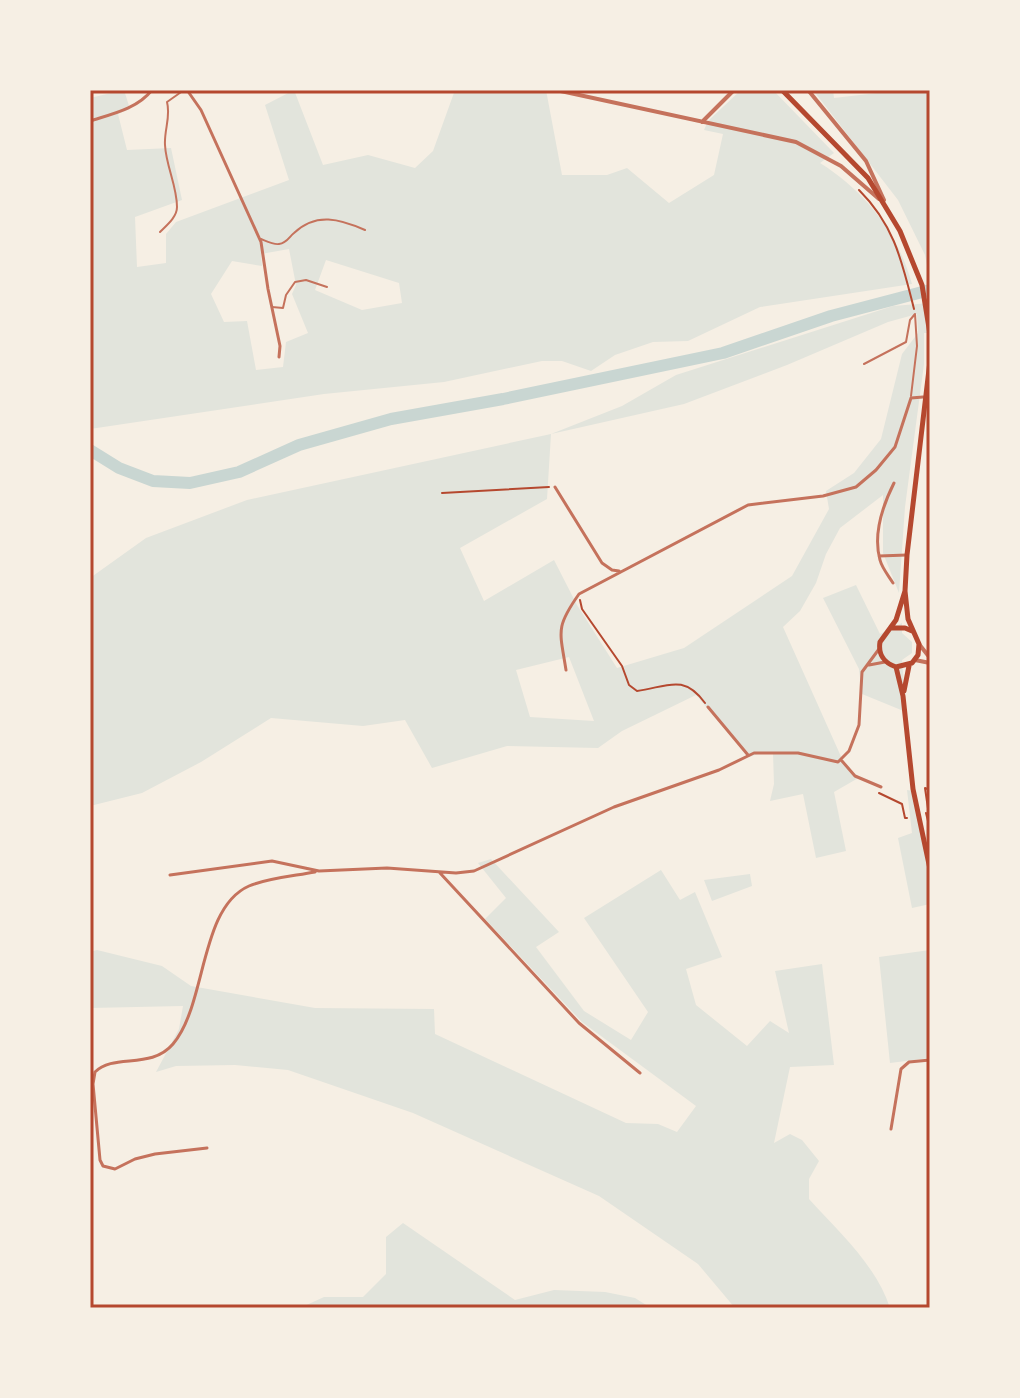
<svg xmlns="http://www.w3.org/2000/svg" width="1020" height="1398" font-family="'Fira Sans Condensed',sans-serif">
	<rect width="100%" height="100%" fill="#f6efe4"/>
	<path fill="#e2e4dc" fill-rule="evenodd" d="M124,90L130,109L118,114L127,150L171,148L182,200L135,217L137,267L166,263V234L176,222L289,180L265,105L294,90L323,165L368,155L415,168L433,151L455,90H546L562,175H607L627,168L669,203L714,175L723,134L704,130L708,121L741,90H773L834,153L820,163C865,191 898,233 912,284L760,307L688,341L653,342L615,355L591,371L562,361H542L444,382L324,394L90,429V98ZM289,249L296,285L292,294L308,333L286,342L283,367L256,370L247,321L224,322L211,294L232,261L262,266L261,254ZM326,260L399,283L402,303L362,310L315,290Z
		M813,90H833L834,98L903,90H930V280L925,255L898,200Z
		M930,303V333H924V364L905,507L899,593L883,553V495L840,528L826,554L816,583L800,611L783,627L843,761L848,769L860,777L834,792L846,851L816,858L803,794L770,801L774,784L773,753L758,754L749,757L696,695L622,731L598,748L507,746L432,768L405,720L363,726L271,718L201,762L142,793L90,806V578L146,538L247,500L551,434L622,406L676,375L893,306ZM917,314L918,333L902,354L881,439L854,473L826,491L829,509L792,576L684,648L617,668L577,605L554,560L484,601L460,548L547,499L551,434L684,404L787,365L888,322ZM569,657L594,721L530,717L516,670Z
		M856,585L880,634L902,623V633L912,642V653L902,660L906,712L862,694L859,669L823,598Z
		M907,790L912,791L930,856V904L912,908L898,838L912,833Z
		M491,859L559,932L536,947L584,1011L631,1040L648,1012L584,918L661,870L680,900L695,892L722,957L686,969L696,1005L747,1046L770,1021L789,1033L775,971L822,964L834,1065L790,1067L774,1143L790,1134L802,1140L819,1161L809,1179V1199C839,1232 876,1265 890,1308H735L698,1264L599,1196L413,1113L288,1070L235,1065L176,1066L156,1072L179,1029L183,1006L90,1008V952L97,950L162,966L191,986L315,1008L434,1009L435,1034L626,1123L658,1124L677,1132L696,1106L582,1022L485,919L506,898L478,863Z
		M750,874L752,886L712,901L704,880Z
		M930,950V1058L890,1063L879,957Z
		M403,1223L515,1300L554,1290L605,1292L635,1298L651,1308H300L324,1297H363L386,1274V1237Z"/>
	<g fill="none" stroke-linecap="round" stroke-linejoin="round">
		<path stroke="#c9d6d2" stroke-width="12" d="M90,450L119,468L153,481L190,483L239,472L299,445L391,419L503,399L723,353L831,316L930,290"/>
		<path stroke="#b5482f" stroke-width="2" d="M859,190C895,226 902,262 914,309
			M442,493L549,487
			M580,600L582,609L622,666L629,685L637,691C667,687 683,673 705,703
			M930,790L925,788L930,822
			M879,793L902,804L905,818H907
			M926,813L930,829"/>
		<path stroke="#c5725c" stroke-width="2" d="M160,232C167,225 177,217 177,207C177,186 166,166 165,145C164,130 171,117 167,102L184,90
			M261,239C266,241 274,245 279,244C287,243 289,237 294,233C316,212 340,219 365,230
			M272,307L283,308L286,295L295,282L306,280L327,287
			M864,364L906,342L910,320L915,314
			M911,396L917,346L915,314"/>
		<path stroke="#c5725c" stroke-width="3" d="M187,90L201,110L261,242L268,289L280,346L279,357
			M90,121C112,114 137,109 152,90
			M555,487L602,563L612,570L619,571
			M879,556L907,555
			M893,583C888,575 882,568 880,560C873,535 883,505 894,483
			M869,665L885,662
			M566,670C560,631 555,628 579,594L748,505L823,496L856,487L876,470L895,447L911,398L923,397
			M708,707L748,755
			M842,761L855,776L881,787
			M440,873L579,1023L640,1073
			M170,875L272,861L319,871L387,868L456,873L474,871L614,807L719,770L754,753H798L838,762L849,751L859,725L862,672L879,649
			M891,1129L901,1069L909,1062L930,1060
			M207,1148L155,1154L135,1159L115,1169L103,1166L100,1160L93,1084L95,1072C114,1053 151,1070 173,1044C207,1004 199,908 249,886C268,878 294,876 315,872"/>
		<path stroke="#c5725c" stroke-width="4" d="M556,90L796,142L841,166L879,199
			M808,90L866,161L884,200
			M702,122L734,90
			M919,644L930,658
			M915,660L930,663"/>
		<path stroke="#b5482f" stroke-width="5" d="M782,90L868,178L900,231L922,285L930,334V361L907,555L905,591L908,619L919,644L918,655L912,663L896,667C884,663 878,654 880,642L896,620L905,591
			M892,628H905L912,631
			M896,667L903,696L913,789L930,869
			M904,691L909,666"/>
	</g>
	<rect width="1020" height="1398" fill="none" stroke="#f6efe4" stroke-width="184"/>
	<rect x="92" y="92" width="836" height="1214" fill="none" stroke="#b5482f" stroke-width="3"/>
</svg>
